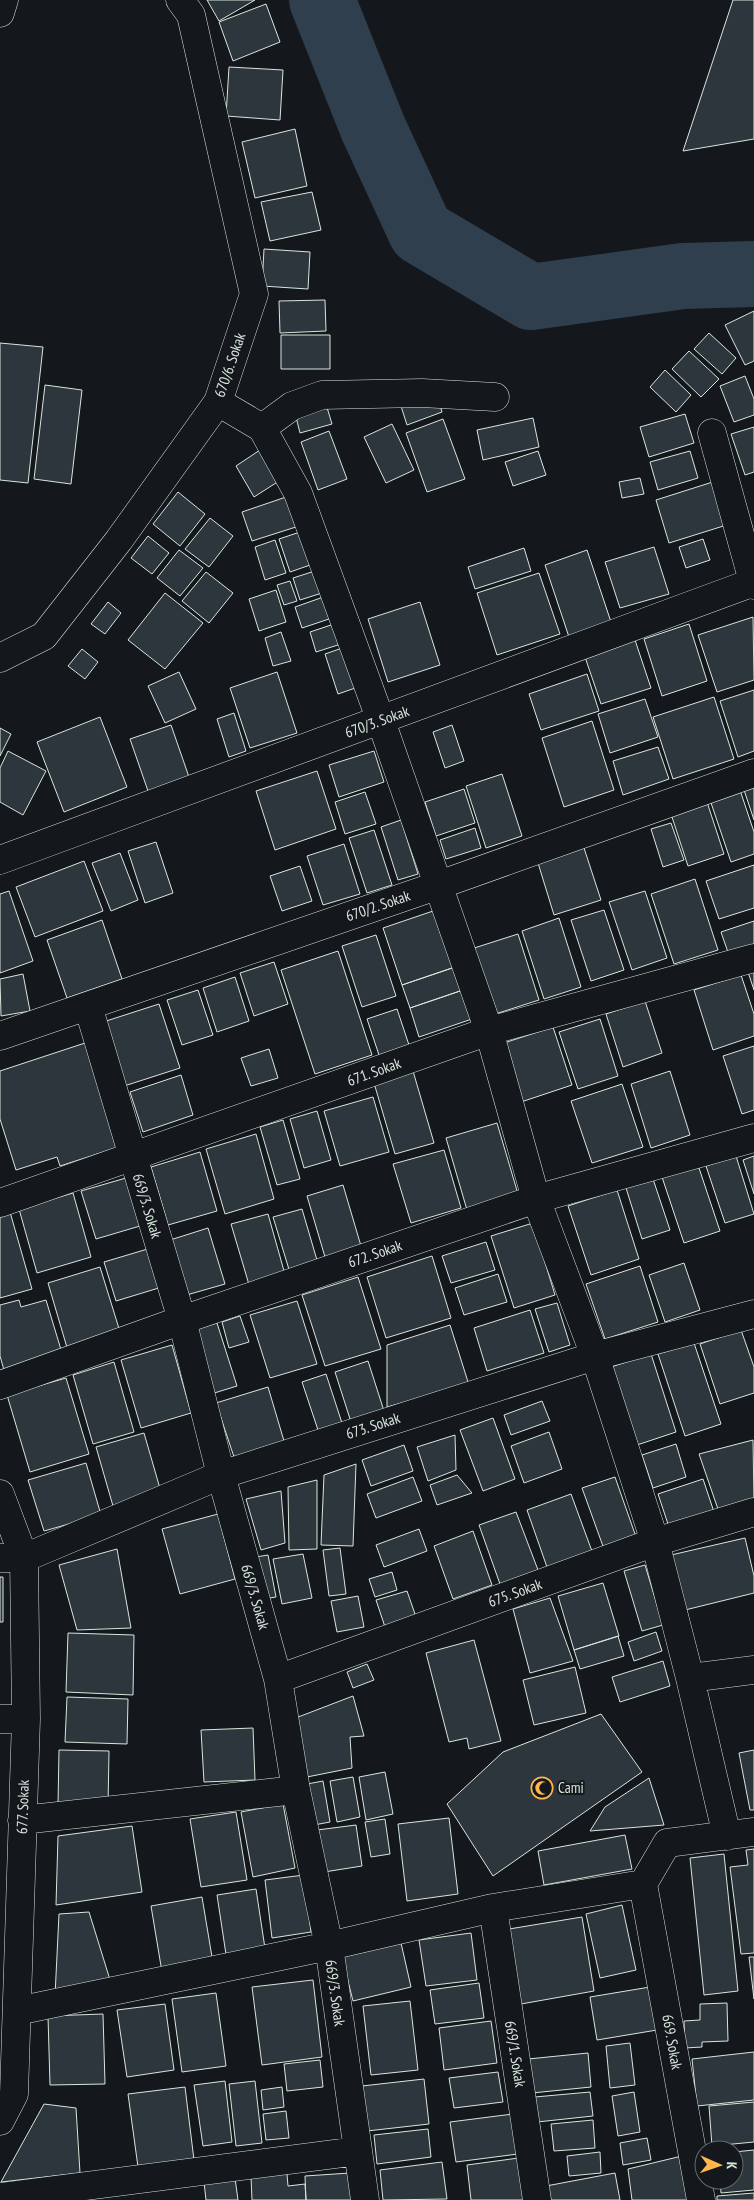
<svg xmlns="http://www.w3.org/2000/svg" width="754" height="2200" font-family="'PT Sans Narrow',sans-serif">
	<rect width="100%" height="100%" fill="#14181c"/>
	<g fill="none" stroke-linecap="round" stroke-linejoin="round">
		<path stroke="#2f3f4d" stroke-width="66" d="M322,0L373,128L421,232L531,297L683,276L754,274"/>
	</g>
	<path fill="#2c363c" stroke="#d8e6dc" d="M207,0H255L219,21Z
		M733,0H754V139L683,151Z
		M266,4L280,42L233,61L219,22Z
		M229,67L283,70L280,120L226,116Z
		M295,129L307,186L255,198L242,142Z
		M312,192L321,230L270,241L261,202Z
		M264,249L310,252L308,289L262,286Z
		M325,300L326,331L280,333L279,301Z
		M754,311V361L745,365L725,325Z
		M709,333L736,358L722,374L694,349Z
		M281,335H330V369H281Z
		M0,343L43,347L28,483L0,480Z
		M689,351L719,379L701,397L672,369Z
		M665,370L691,395L676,412L650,387Z
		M745,376L754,399V415L734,422L720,386Z
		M45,385L82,390L71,484L34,479Z
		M439,401L442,412L407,425L400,403Z
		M326,404L332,424L300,433L295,413Z
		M685,414L694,443L649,457L640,427Z
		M533,418L539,447L483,460L477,430Z
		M443,419L465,479L427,492L406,433Z
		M392,424L414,470L386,483L364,437Z
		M754,427V472L745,475L731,434Z
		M329,431L347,479L318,490L301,442Z
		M260,450L279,481L254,497L236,466Z
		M538,451L546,475L513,486L505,462Z
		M690,451L698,478L658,490L650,462Z
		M640,478L644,494L622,498L619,482Z
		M719,480L733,523L669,543L656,500Z
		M178,492L205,514L180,546L153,524Z
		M289,496L299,526L252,541L242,512Z
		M210,518L233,536L209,567L185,549Z
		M303,531L313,564L290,572L279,539Z
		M148,536L169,553L152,574L131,558Z
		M703,539L710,560L686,568L679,547Z
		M275,540L286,573L265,580L255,547Z
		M654,547L669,594L620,608L605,562Z
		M524,548L531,571L475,589L468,567Z
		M179,550L203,568L180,596L157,578Z
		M587,550L612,625L570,640L545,565Z
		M318,570L325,592L300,600L293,578Z
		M206,572L233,593L209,623L182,601Z
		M539,573L560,634L497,655L477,593Z
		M290,581L297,601L284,605L277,585Z
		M276,590L286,622L259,631L249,599Z
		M165,593L203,623L165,669L128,640Z
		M329,595L335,617L302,628L295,607Z
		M108,602L121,613L105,634L91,624Z
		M420,602L440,665L388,682L368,619Z
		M753,617L754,680L717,692L698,635Z
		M337,623L344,643L316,652L310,632Z
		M689,624L707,681L662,696L644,639Z
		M281,632L291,661L273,666L265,638Z
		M635,640L651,688L601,704L585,657Z
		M348,646L361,686L338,694L325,654Z
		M82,649L98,662L85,679L68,666Z
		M179,672L196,709L165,723L148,686Z
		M277,672L297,733L250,748L230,688Z
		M587,674L599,711L541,730L529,694Z
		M754,690V751L738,757L720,701Z
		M714,697L734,759L673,779L653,717Z
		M645,699L658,737L610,753L598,714Z
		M234,713L246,751L229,757L217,719Z
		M100,717L127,787L64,812L37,742Z
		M592,721L614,790L564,807L542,738Z
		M171,725L189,777L148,791L130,739Z
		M452,725L464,761L445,768L433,732Z
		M0,728L11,734L0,756Z
		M658,747L669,779L623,795L613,761Z
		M8,751L46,771L23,815L0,802V768Z
		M374,751L384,782L339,797L329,765Z
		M317,771L336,829L275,850L256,791Z
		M502,774L522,836L486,848L466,786Z
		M754,780V820L742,784Z
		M738,784L754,832V854L731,862L708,794Z
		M464,789L475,823L436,836L425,802Z
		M365,792L376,824L345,834L335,802Z
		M706,799L724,854L688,866L670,811Z
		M401,820L418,874L398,880L381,827Z
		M671,823L684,860L663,867L651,829Z
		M475,828L481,848L446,859L440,840Z
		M374,830L392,885L367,893L349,838Z
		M156,842L173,893L145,903L128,851Z
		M344,844L360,894L323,905L307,856Z
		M584,848L601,900L554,915L538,863Z
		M120,853L138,900L111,911L92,863Z
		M84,861L103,911L35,937L16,887Z
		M754,865V908L719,919L706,881Z
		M300,866L312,901L282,911L270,876Z
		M695,879L718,950L674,964L651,894Z
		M9,891L33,961L0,973V894Z
		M645,891L667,958L632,970L609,902Z
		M436,910L455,967L402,985L383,928Z
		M604,910L624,970L591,981L571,920Z
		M559,918L581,987L544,999L522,931Z
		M102,920L122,979L67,998L47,940Z
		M754,921V953L731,961L721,932Z
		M518,934L539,1000L489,1016L468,950Z
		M376,935L396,996L362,1007L342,946Z
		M338,951L372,1055L315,1074L281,970Z
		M274,962L288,1004L254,1016L240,973Z
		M455,967L463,990L410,1008L402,985Z
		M754,970V990L748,972Z
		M23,974L30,1011L1,1016L0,979Z
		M741,975L754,1014V1036L713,1050L694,990Z
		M235,977L249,1021L217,1032L203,988Z
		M198,990L213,1035L182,1045L167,1000Z
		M463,990L472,1019L419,1037L410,1008Z
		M645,1001L662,1053L623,1067L606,1014Z
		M159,1004L180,1068L121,1087L100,1023Z
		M397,1009L409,1045L379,1055L367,1019Z
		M600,1019L618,1076L578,1089L559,1032Z
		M553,1027L572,1085L521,1102L501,1044Z
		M88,1042L122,1146L60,1166L57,1157L16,1170L0,1119V1071Z
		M754,1046V1110L742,1114L723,1056Z
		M269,1049L278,1078L251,1086L241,1058Z
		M413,1071L434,1143L395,1154L374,1083Z
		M670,1071L690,1135L651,1148L631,1084Z
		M181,1075L193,1115L143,1132L130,1092Z
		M622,1084L643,1147L592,1163L571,1101Z
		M373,1097L389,1152L340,1166L324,1111Z
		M317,1111L331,1160L304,1168L290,1119Z
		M283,1120L300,1179L277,1185L260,1127Z
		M497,1123L518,1194L467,1210L446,1138Z
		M256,1134L274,1199L225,1214L206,1149Z
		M444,1150L461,1208L411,1223L393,1164Z
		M200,1152L217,1211L168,1225L151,1167Z
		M736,1156L754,1214L725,1223L706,1166Z
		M754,1156V1194L743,1160Z
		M698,1165L720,1231L684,1243L662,1177Z
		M126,1178L140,1226L96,1239L81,1191Z
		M653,1179L670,1230L642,1239L626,1188Z
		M343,1185L361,1246L325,1257L307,1196Z
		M617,1190L639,1259L591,1275L568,1206Z
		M73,1193L91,1257L37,1273L19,1209Z
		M302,1209L319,1267L291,1276L273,1217Z
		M10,1212L32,1289L0,1298V1215Z
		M268,1214L286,1278L250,1288L231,1224Z
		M533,1223L555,1295L514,1308L491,1236Z
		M208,1228L225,1284L183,1296L167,1241Z
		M486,1242L495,1270L451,1283L442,1256Z
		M151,1248L162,1287L116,1301L104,1262Z
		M432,1256L451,1318L386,1338L367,1277Z
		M684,1263L700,1310L665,1322L649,1275Z
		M640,1266L658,1322L605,1339L586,1284Z
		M100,1267L121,1335L68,1351L48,1283Z
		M498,1274L507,1302L464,1315L455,1288Z
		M358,1277L381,1349L325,1366L302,1295Z
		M19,1300L21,1307L46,1300L62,1353L4,1370L0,1356V1305Z
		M297,1301L317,1364L270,1378L250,1315Z
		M557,1303L570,1345L549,1352L535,1309Z
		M530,1310L544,1353L487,1371L474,1328Z
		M240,1316L249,1342L229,1348L222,1322Z
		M217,1323L237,1386L211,1394L191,1331Z
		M450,1325L469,1385L387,1407V1345Z
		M741,1330L754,1367V1393L720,1404L700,1344Z
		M694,1343L721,1424L685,1436L658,1354Z
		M172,1345L191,1413L141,1428L121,1360Z
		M651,1354L676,1432L637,1445L611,1367Z
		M368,1361L384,1411L351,1422L335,1372Z
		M114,1362L134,1432L93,1444L73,1375Z
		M326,1374L342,1423L318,1430L302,1382Z
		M66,1378L89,1454L30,1472L7,1395Z
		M268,1387L284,1441L234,1457L216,1403Z
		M542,1401L550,1421L511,1435L504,1415Z
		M493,1418L515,1479L483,1491L460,1430Z
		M549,1432L562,1469L524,1483L511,1446Z
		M144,1433L161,1492L113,1506L96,1447Z
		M455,1435L456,1470L428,1481L417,1447Z
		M753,1440L754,1503L720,1515L699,1454Z
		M676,1444L686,1477L653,1488L642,1455Z
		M404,1445L413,1471L371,1486L362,1460Z
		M86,1463L101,1515L44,1531L28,1480Z
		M356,1464L353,1546L321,1545L324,1475Z
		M457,1475L472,1493L437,1505L430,1485Z
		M413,1477L422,1501L376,1518L367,1494Z
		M615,1477L636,1537L604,1549L582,1488Z
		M703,1479L715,1515L670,1530L658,1494Z
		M317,1480V1549L289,1550L288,1487Z
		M281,1491L285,1543L261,1550L246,1499Z
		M571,1494L593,1554L548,1570L527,1510Z
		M516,1512L538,1570L500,1584L479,1525Z
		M218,1514L235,1579L180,1594L162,1529Z
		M419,1529L427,1551L384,1567L376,1545Z
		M473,1531L492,1585L453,1599L434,1546Z
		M745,1538L754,1576V1593L685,1610L671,1555Z
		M340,1548L346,1594L329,1596L323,1550Z
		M117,1549L131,1628L77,1630L59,1565Z
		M303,1554L312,1598L282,1604L273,1559Z
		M268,1555L276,1597L258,1600L250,1558Z
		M645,1565L663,1625L642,1631L624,1571Z
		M392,1572L397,1590L375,1597L369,1579Z
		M0,1577H3V1622H0Z
		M603,1583L619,1636L574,1650L558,1596Z
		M407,1591L416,1617L385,1627L376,1600Z
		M358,1596L364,1627L337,1632L331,1601Z
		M550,1598L573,1661L530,1673L513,1609Z
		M656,1632L662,1651L634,1661L628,1642Z
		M68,1633L134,1635L133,1695L66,1692Z
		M618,1636L624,1656L580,1669L574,1650Z
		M474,1640L501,1741L469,1749L467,1738L449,1742L426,1653Z
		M663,1661L670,1686L620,1702L612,1677Z
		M367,1664L374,1680L353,1688L347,1672Z
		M575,1667L586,1713L534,1725L523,1680Z
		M353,1696L364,1736L350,1737L352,1768L307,1777L293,1719Z
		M67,1697L128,1699L127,1744L65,1742Z
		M601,1714L642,1772L493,1876L447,1804L503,1752Z
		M253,1728L255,1780L204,1782L201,1730Z
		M59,1750L109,1751L108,1807L58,1806Z
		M754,1750V1810H750L739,1753Z
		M385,1772L393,1814L366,1820L359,1777Z
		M353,1777L360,1817L337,1822L330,1781Z
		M649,1778L664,1825L590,1831L605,1807Z
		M323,1781L330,1822L314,1825L307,1784Z
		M283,1804L295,1868L253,1877L241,1812Z
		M236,1812L247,1880L201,1887L190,1819Z
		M449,1818L458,1894L407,1901L398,1824Z
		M385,1819L390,1854L371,1857L365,1822Z
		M356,1825L362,1866L324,1872L317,1830Z
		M132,1826L142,1892L56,1905L58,1836Z
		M625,1835L632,1869L544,1885L538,1851Z
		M754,1849V1953L741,1954L730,1867L748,1865L746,1850Z
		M724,1854L738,1991L704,1995L690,1858Z
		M304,1875L311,1932L272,1938L265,1880Z
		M256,1889L266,1955L227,1961L217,1895Z
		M202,1897L213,1963L162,1972L151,1906Z
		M622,1905L636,1970L600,1978L586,1914Z
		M89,1912L111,1983L55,1996L59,1914Z
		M582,1917L594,1991L521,2004L509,1929Z
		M471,1933L477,1980L426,1986L419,1940Z
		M401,1943L411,1987L353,2001L342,1957Z
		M749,1957H754V1999Z
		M313,1980L322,2057L262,2065L252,1987Z
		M479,1983L484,2018L435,2024L430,1990Z
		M650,1987L657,2030L597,2040L590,1997Z
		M216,1993L226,2066L182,2072L172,1999Z
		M410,2001L418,2070L371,2075L363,2006Z
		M727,2003L728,2041L702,2042V2047L685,2048L684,2021L700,2020V2004Z
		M165,2004L174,2070L127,2077L117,2010Z
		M103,2014L105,2084L50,2085L48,2016Z
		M491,2021L497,2063L444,2070L439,2028Z
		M630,2043L635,2085L610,2088L606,2046Z
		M754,2052V2100L697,2106L692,2059Z
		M588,2053L591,2087L532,2093L528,2059Z
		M320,2060L323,2087L287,2091L284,2064Z
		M498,2072L503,2102L454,2108L449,2078Z
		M424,2079L429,2124L367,2131L362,2086Z
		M225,2081L232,2142L203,2146L194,2085Z
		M255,2081L262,2143L236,2146L229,2084Z
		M185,2087L194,2160L138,2167L128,2094Z
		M282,2087L284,2107L263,2110L261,2090Z
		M590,2092L593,2116L537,2122L535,2097Z
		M634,2092L640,2132L618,2136L612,2096Z
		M754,2102V2142L712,2146L709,2106Z
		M44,2104L76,2108L80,2173L1,2182Z
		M286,2111L289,2138L266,2140L263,2114Z
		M513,2114L518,2154L456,2162L450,2122Z
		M593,2120L595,2148L554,2151L551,2124Z
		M428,2129L431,2157L377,2164L374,2135Z
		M647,2138L651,2160L623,2165L620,2143Z
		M754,2150V2190L721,2193L720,2180H734V2152Z
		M600,2152L601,2173L569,2176L567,2156Z
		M686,2155L690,2200H632L628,2169Z
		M526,2157L532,2200H471L467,2165Z
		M442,2162L447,2199L383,2200L380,2170Z
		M350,2173L352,2200H306L305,2176Z
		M615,2173L620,2200H549L546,2186Z
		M287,2174L288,2186L305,2184L306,2200H252L251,2177Z
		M235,2178L238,2200H206L204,2182Z
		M754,2193V2200H717V2196Z"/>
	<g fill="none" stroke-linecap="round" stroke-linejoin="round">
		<g stroke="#d8e6dc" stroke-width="29">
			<path id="minor" d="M0,13L4,0
				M218,402L262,428L298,493L381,721L489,1031L536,1199L595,1356L655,1542L690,1678L727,1836
				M262,428L292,406L322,395L422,393L495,397
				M712,433L754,585
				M0,658L44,636L119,540L218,402L254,294L191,15L180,0
				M0,860L754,582
				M88,1006L182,1320L221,1475L278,1679L296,1790L329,1946L365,2200
				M0,1036L439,885L754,773
				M0,1203L489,1031L754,958
				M0,1385L182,1320L536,1199L754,1138
				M0,1494L24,1558L26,1719L14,2094L0,2121
				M0,1558H24L221,1475L595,1356L754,1314
				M690,1678L754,1670
				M278,1679L655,1542L754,1512
				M0,1719H26
				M22,1820L296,1790
				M643,1884L701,2200
				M493,1908L537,2200
				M17,2011L329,1946L493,1908L643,1884L667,1843L754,1832
				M0,2197L358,2151"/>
		</g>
		<use href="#minor" stroke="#14181c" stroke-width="28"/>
	</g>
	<defs>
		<g id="mosque-ring" transform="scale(1.125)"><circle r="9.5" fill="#14181c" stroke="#ffb74d" stroke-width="1.5"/><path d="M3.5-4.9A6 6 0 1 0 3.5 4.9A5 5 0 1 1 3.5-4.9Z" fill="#ffb74d"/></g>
	</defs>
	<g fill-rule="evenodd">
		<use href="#mosque-ring" x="542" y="1788"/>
	</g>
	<g text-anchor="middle" stroke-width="4" stroke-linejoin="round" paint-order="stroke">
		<g font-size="15" fill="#d8e6dc" stroke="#14181c">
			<text transform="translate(230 365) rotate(-71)" y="5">670/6. Sokak</text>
			<text transform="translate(377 722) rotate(-20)" y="5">670/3. Sokak</text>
			<text transform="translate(378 906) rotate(-19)" y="5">670/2. Sokak</text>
			<text transform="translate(374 1072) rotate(-20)" y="5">671. Sokak</text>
			<text transform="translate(147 1206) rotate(73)" y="5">669/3. Sokak</text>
			<text transform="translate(375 1254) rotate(-19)" y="5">672. Sokak</text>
			<text transform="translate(373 1426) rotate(-18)" y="5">673. Sokak</text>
			<text transform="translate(515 1593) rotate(-20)" y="5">675. Sokak</text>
			<text transform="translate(255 1597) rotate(74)" y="5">669/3. Sokak</text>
			<text transform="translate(23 1807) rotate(-88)" y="5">677. Sokak</text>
			<text transform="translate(335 1993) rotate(82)" y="5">669/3. Sokak</text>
			<text transform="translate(672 2042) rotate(80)" y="5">669. Sokak</text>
			<text transform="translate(515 2054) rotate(81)" y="5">669/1. Sokak</text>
		</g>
		<g font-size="15" fill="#d8e6dc" stroke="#14181c" text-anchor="start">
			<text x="558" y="1793">Cami</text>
		</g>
	</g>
	<g transform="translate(719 2165) rotate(92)"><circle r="24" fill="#14181c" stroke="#626a69"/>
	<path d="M0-4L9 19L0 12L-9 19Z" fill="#ffb74d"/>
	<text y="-8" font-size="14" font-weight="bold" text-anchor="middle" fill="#d8e6dc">K</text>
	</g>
</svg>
